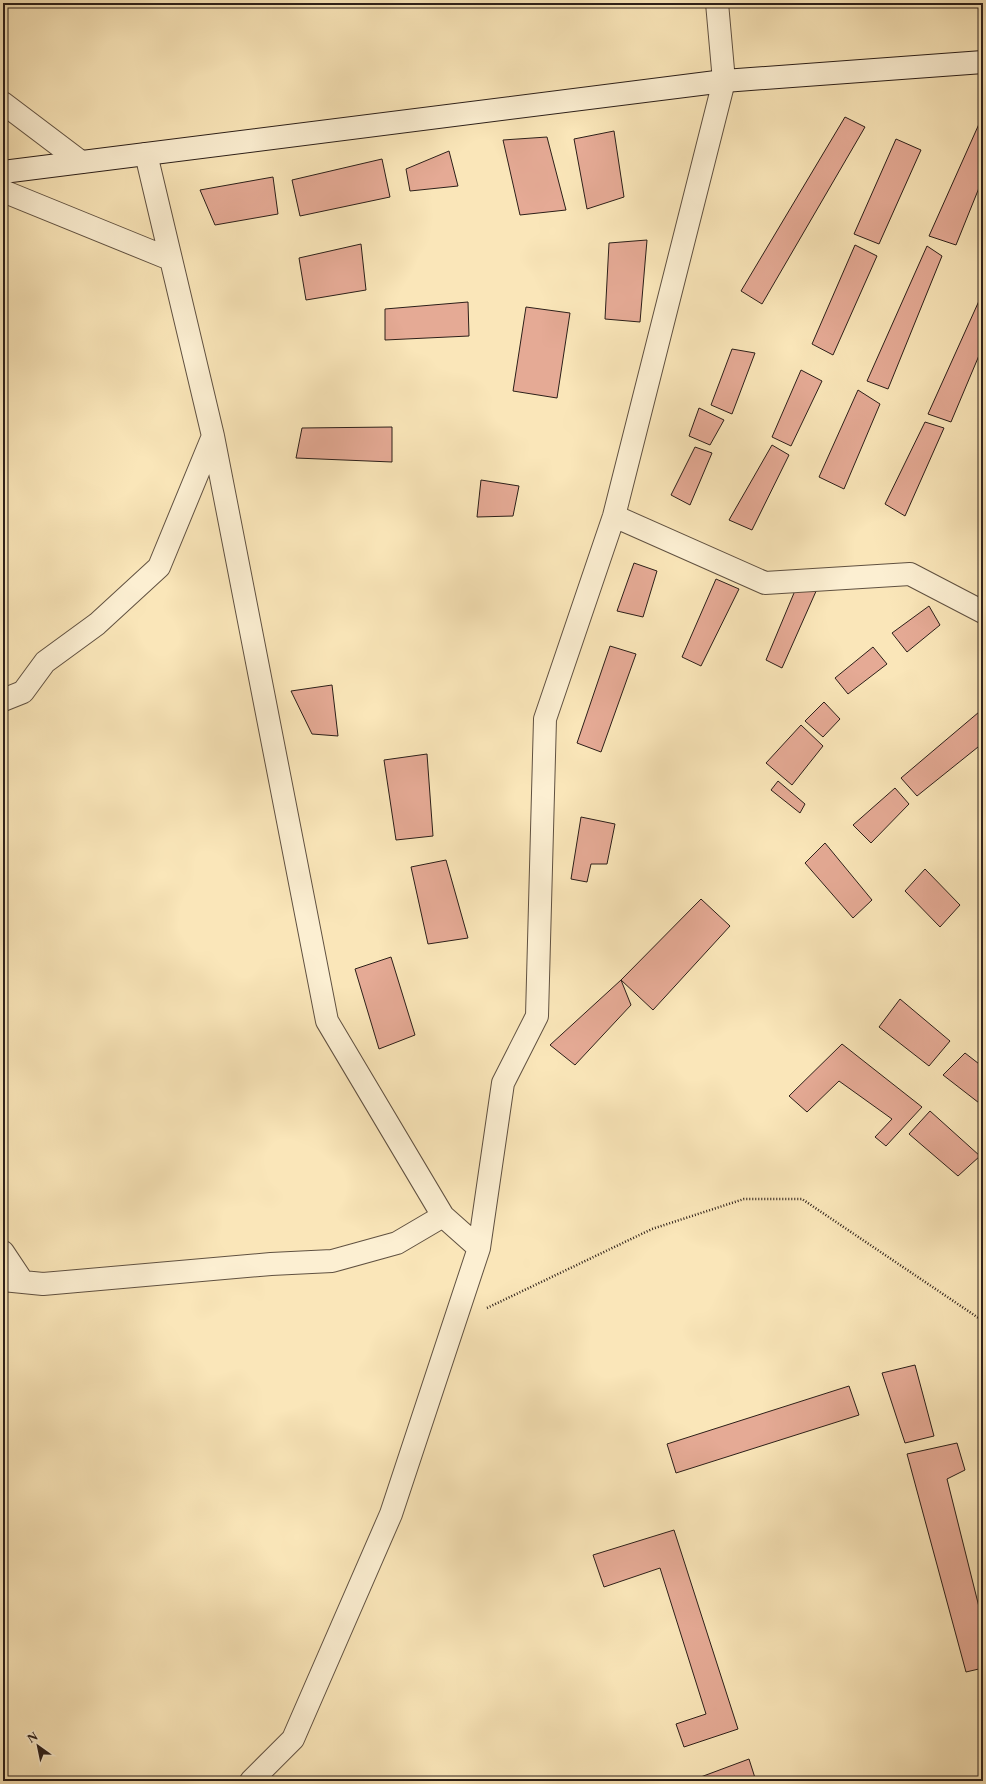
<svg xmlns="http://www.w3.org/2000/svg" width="986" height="1784" font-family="'Libre Caslon Text',serif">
	<rect width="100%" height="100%" fill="#fae6b9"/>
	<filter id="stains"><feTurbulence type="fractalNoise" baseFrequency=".005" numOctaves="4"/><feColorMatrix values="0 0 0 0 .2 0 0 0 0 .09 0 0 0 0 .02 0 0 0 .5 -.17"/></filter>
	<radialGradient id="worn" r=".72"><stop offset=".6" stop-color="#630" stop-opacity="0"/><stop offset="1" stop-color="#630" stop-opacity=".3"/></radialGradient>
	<path fill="#e5aa95" stroke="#2c1f19" d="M983,115V178L956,245L929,236Z
		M845,117L865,127L762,304L741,291Z
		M614,131L624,197L587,209L574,139Z
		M547,137L566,210L520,215L503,140Z
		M896,139L921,150L879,244L854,234Z
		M449,151L458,186L410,191L406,169Z
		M382,159L390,197L300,216L292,180Z
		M273,177L278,214L215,225L200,190Z
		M647,240L640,322L605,319L609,243Z
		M361,244L366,290L306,300L299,258Z
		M855,245L877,256L833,355L812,344Z
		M927,246L942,256L888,389L867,381Z
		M983,292V346L951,422L928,414Z
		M468,302L469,336L385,340V309Z
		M526,307L570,313L557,398L513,391Z
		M732,349L755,353L732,414L711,405Z
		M801,370L822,381L791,446L772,437Z
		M858,390L880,404L844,489L819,477Z
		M699,408L724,420L710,445L689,436Z
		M925,422L944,428L905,516L885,504Z
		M392,427V462L296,458L302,428Z
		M772,445L789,455L752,530L729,520Z
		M695,447L712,453L690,505L671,495Z
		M481,480L519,486L513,516L477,517Z
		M634,563L657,571L643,617L617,611Z
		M716,579L739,589L701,666L682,657Z
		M799,581L817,589L782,668L766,660Z
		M929,606L940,625L907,652L892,633Z
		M610,646L636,654L601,752L577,743Z
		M873,647L887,664L848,694L835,678Z
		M332,685L338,736L312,734L291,691Z
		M824,702L840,719L823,737L805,721Z
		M979,712L983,715V743L917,796L901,778Z
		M801,725L823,746L792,785L766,763Z
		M427,754L433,836L396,840L384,760Z
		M778,781L805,804L800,813L771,790Z
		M895,788L909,804L871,843L853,825Z
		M581,817L615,824L607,864H591L587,882L571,879Z
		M825,843L872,900L853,918L805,863Z
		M446,860L468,938L428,944L411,867Z
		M925,869L960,905L940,927L905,891Z
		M701,899L730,926L653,1010L621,980Z
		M391,957L415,1035L379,1049L355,969Z
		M621,980L631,1005L575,1065L550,1045Z
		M900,999L950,1041L929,1066L879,1027Z
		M842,1044L922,1107L886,1146L875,1137L892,1119L839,1081L807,1112L789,1096Z
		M965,1053L983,1067V1106L943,1075Z
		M930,1111L980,1156L958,1176L909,1134Z
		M915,1365L934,1436L905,1443L882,1373Z
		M849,1386L859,1415L676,1473L667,1444Z
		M957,1443L965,1470L947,1479L983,1623V1668L966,1672L907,1454Z
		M674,1530L738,1729L684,1747L676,1724L706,1714L660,1568L604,1587L593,1555Z
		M749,1759L756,1781H699L698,1778Z"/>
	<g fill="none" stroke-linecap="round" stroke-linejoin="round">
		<g stroke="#605141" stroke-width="24">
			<path id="minor" d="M3,103L81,162
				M146,154L213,436L327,1021L443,1216
				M3,191L170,259
				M614,516L765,583L910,574L983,612
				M3,700L23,692L45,662L97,624L159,567L213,436
				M3,1252L23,1282
				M3,1280L43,1284L271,1264L332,1261L397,1243L443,1216L479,1248
				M251,1781L293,1739L391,1514L479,1248L503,1083L537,1016L545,719L614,516L724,81L717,3"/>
		</g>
		<g stroke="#2c1f19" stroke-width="24">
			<path id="secondary" d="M3,172L724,81L983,62"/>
		</g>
		<path stroke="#2c1f19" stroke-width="2.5" stroke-dasharray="1 2" stroke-linecap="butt" d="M487,1308L652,1229L744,1199H802L983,1321"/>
		<use href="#minor" stroke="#fcefd2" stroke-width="22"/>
		<use href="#secondary" stroke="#fcefd2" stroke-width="22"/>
	</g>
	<rect width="986" height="1784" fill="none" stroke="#fae6b9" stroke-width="16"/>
	<rect x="4" y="4" width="978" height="1776" fill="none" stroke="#2c1f19" stroke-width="2"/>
	<rect x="8" y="8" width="970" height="1768" fill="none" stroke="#2c1f19"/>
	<g transform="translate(38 1746) rotate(327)" stroke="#fcefd2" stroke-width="3" paint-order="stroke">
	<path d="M0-3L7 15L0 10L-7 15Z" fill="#2c1f19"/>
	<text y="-6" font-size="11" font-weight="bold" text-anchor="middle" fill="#2c1f19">N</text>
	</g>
	<rect width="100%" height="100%" filter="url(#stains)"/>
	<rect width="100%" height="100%" fill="url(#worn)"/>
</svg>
